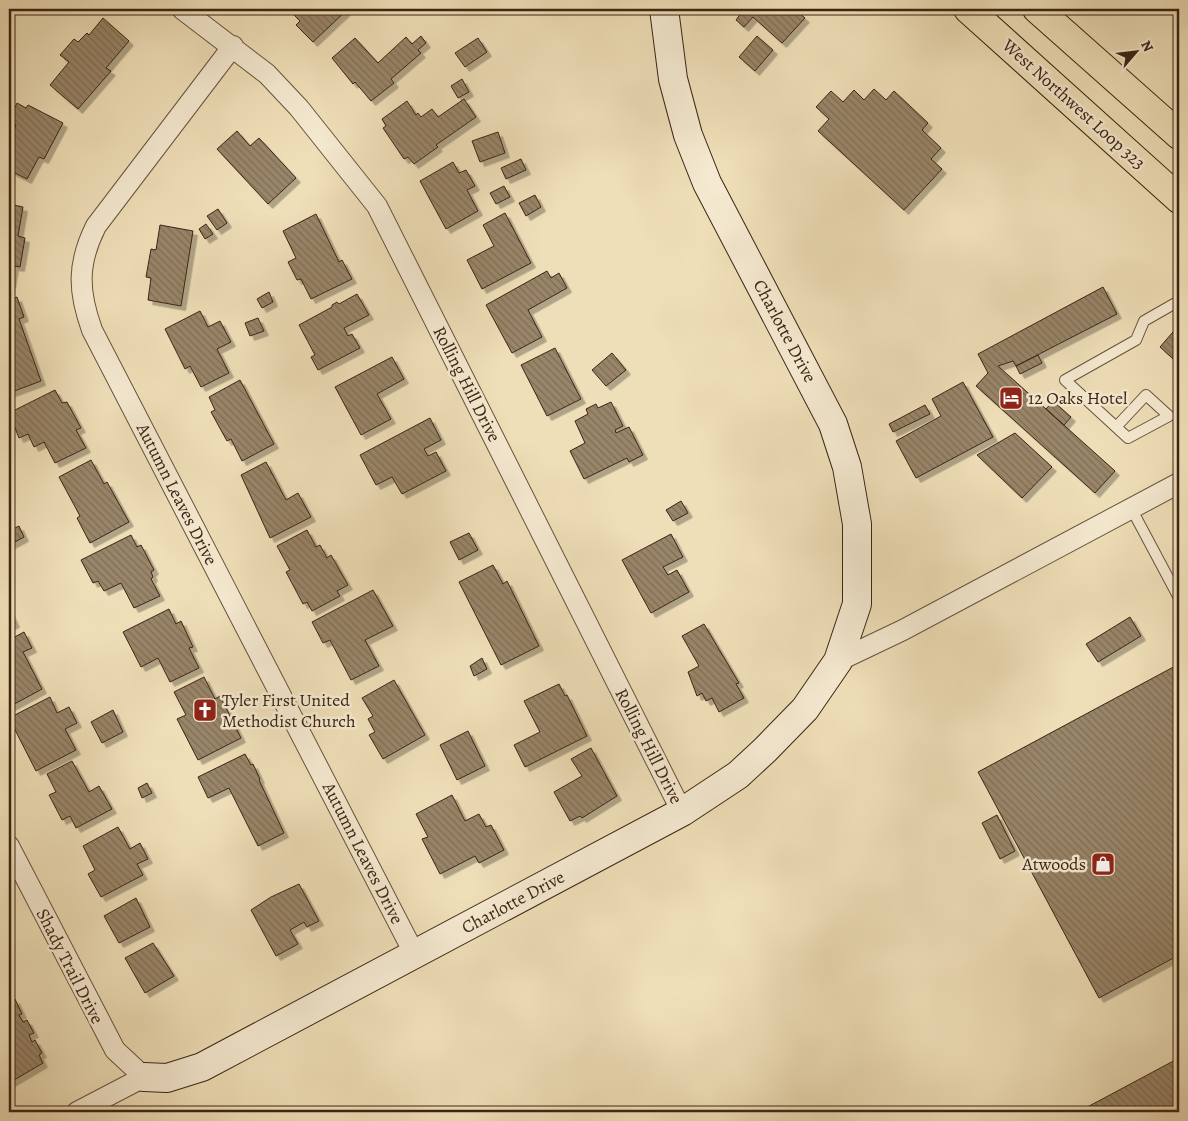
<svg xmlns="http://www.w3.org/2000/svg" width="1188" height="1121" font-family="Alegreya,serif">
	<defs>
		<pattern id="building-back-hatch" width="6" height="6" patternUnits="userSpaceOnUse" patternTransform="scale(1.25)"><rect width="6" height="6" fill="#998569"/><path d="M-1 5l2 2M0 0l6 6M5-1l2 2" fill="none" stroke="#7e6d55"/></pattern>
		<filter id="shadow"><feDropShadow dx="4.5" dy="4.5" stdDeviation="0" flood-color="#0004"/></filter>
	</defs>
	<rect width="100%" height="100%" fill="#efdfb8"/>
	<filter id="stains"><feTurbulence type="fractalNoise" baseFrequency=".004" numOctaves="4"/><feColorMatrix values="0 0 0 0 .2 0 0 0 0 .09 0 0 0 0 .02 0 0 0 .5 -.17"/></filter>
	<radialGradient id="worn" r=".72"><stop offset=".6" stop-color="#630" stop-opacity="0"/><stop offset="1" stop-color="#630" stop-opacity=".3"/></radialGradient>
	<path fill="url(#building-back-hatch)" stroke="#3b2414" filter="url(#shadow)" d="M295,9H348L313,42L296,25L300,21L292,13Z
		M744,9H794L805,18L782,43L753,17L744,27L736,20Z
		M103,18L129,41L106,68L111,71L78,109L50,85L69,62L60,55L74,39L78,42L87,33L89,35Z
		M421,36L426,43L418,50L421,53L391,79L394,83L371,101L355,82L353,84L332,58L355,38L378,63L406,37L412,44Z
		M757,36L773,50L755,71L739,57Z
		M478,38L487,52L465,67L455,53Z
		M462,79L469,92L458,98L451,86Z
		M874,89L886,100L894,91L928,123L922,130L941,148L931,159L942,169L904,210L818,131L829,119L816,107L831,91L843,102L854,90L864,100Z
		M464,99L476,117L436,145L438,147L414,164L408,157L404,159L383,128L386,126L382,119L407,101L416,115L418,113L421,117L432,109L438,117Z
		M17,103L26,108L28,105L63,123L44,159L39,157L27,179L9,170V145L16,125L9,120Z
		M237,131L250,146L259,138L296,178L268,204L217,149Z
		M498,132L505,153L480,162L472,141Z
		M521,159L526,170L506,179L501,168Z
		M453,162L459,173L466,170L475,186L467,190L478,211L446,229L420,181Z
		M504,186L510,197L496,204L490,193Z
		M535,195L541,207L526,216L519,203Z
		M9,204L23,207L18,236L25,238L20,267L14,266L11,284H9Z
		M218,209L227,223L217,230L207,216Z
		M505,213L531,263L482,289L467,260L494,246L483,225Z
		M316,214L339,262L342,260L352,279L311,299L301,279L297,280L288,262L296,258L283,231Z
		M206,224L213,234L205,239L199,229Z
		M160,225L193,231L181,306L148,300L151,278L146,277L151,249L156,250Z
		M547,271L551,278L559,273L567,288L528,310L542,337L512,353L486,305Z
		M1103,287L1117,314L1016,366L1013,361L998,366L1115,471L1095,493L976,386L988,373L978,354Z
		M269,292L273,302L262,308L257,299Z
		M357,294L369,315L344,328L348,336L352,334L360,348L318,370L311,357L315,355L299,325L332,307V305L337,302L339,304Z
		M17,297L24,317L19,319L41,381L9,393V300Z
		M200,311L208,327L220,321L231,342L217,349L229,373L201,387L190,366L185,369L165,329Z
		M258,318L264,331L250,336L245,323Z
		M1179,325V364L1160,347Z
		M555,348L581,399L547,416L521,365Z
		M612,353L626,370L606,386L592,370Z
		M1038,355L1042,363L1020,374L1016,366Z
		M392,357L404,379L377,394L391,419L361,435L335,387Z
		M240,380L274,444L242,461L231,439L227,441L211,412L215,410L209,397Z
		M963,382L993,437L916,478L896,441L941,416L932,399Z
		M55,390L62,403L67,402L81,428L76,430L86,448L55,463L44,442L34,447L28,434L19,438L9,413Z
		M1053,401L1071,417L1064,425L1046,409Z
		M611,402L623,426L615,430L616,433L629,427L643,455L629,462L627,458L584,479L570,451L585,443L575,421L588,414L586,409L596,404L598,408Z
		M925,405L930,414L893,432L889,424Z
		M430,418L441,440L424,449L428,456L436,452L446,471L402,494L392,477L376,485L360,455Z
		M1015,433L1052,467L1022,498L977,455Z
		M91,460L104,484L107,482L129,522L90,543L77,518L80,516L59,477Z
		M266,462L286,500L298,493L311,517L270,538L241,475Z
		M681,501L688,513L673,521L666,510Z
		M19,526L24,537L9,545V531Z
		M307,530L316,547L320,545L327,558L331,555L348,585L337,591L340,596L312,611L307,602L303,604L286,572L290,570L277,546Z
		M469,533L478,550L459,560L450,542Z
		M671,534L683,557L663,567L668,575L677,570L689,592L651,613L622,560Z
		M131,535L137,547L141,545L154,570L151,572L153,577L151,579L160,596L134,608L121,583L104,591L98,581L93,583L81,560Z
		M493,565L503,584L507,581L539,646L501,665L459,582Z
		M373,590L393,626L365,640L379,666L351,680L330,640L323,643L312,622Z
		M169,609L176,624L181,621L193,647L189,648L199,668L170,682L158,658L141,667L123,632Z
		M9,610L15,623L9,626Z
		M1130,617L1141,636L1098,662L1086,644Z
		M704,624L739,683L736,684L744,698L719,712L712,698L706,701L702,693L697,696L688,672L699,666L682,636Z
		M24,632L32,648L23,652L42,689L9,707V640Z
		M482,658L487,669L474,676L470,666Z
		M1179,664V955L1099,998L978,772Z
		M204,677L215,699L220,696L241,738L198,760L177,719L186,715L174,692Z
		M394,680L425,735L383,759L369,735L375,732L368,719L373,716L362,698Z
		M559,684L565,696L567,695L587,736L525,767L514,745L540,732L524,701Z
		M50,697L57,713L69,707L77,723L65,729L76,750L36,771L9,718Z
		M113,710L123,732L102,743L91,722Z
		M468,731L485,766L457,780L440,745Z
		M591,748L617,796L582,818L580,816L570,821L554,792L582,776L571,759Z
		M245,754L251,765L253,764L260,779L259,780L284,833L258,846L229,788L208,798L198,777Z
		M72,761L89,792L99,786L112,809L76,828L70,816L62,820L49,795L56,792L47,774Z
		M147,783L152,793L142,798L138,788Z
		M452,795L465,821L479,814L486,827L491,825L504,850L479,863L475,856L440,874L422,839L428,837L416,814Z
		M997,815L1015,851L1000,859L982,823Z
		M118,827L130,849L140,843L148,859L137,864L143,875L101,897L88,874L95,870L83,846Z
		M299,884L319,921L307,927L304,922L290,930L298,944L276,956L251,910L271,897Z
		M136,898L150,927L119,943L104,916Z
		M153,943L174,976L145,993L125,958Z
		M15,999L22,1014L19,1015L23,1022L27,1020L34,1033L29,1035L32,1042L35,1040L42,1053L39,1055L43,1063L9,1083V1003Z
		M1179,1058V1112H1078Z"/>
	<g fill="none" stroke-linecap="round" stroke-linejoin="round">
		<g stroke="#68533d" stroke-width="12">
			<path id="lane" d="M1116,427L1146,395L1169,416L1128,438L1065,380L1136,340L1144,321L1179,301
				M1131,508L1179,598"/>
		</g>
		<g stroke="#68533d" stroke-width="22">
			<path id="street" d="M182,9L267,74L299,108L377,206L682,812
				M233,46L96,226C77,264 78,291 92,330L415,955
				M838,661L903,630L1179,483
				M9,846L115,1050L144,1077L77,1112"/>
		</g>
		<g stroke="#3b2414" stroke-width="30">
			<path id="secondary" d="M144,1077L167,1078L202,1067L682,812L738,775L765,750L805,709L838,661L857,604V524L847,467L833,424L707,183L688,135L673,79L664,9"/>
		</g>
		<g stroke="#3b2414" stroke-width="30">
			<path id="highway" d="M968,9L1179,199
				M1037,9L1179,135"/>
		</g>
		<use href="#lane" stroke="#f5ead1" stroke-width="10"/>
		<use href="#street" stroke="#f5ead1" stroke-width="20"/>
		<use href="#secondary" stroke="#f5ead1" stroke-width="28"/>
		<use href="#highway" stroke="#efdfb8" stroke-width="28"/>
	</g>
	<defs>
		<g id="hotel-square" transform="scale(1.25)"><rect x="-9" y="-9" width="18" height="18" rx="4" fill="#8f2418" stroke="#f5ead1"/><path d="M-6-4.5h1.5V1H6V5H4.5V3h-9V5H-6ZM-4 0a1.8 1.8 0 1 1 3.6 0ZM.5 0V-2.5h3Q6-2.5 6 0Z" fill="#fff"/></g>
		<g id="church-square" transform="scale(1.25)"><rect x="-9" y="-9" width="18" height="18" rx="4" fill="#8f2418" stroke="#f5ead1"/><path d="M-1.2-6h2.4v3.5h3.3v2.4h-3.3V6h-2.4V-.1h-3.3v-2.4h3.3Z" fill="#fff"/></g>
		<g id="shop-square" transform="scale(1.25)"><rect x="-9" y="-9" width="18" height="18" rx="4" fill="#8f2418" stroke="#f5ead1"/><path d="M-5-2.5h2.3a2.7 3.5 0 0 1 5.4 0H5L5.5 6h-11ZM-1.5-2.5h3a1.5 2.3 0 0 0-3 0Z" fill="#fff"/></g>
	</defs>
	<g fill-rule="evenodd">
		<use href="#hotel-square" x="1011" y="398"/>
		<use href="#church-square" x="205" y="710"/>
		<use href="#shop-square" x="1103" y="864"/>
	</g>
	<g text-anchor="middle" stroke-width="5" stroke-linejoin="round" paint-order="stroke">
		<g font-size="18" fill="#3b2414" stroke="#f5ead1">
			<text transform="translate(1074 104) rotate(42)" y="6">West Northwest Loop 323</text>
			<text transform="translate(785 331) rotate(62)" y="6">Charlotte Drive</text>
			<text transform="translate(467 384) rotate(63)" y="6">Rolling Hill Drive</text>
			<text transform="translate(177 494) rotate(63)" y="6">Autumn Leaves Drive</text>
			<text transform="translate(649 746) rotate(63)" y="6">Rolling Hill Drive</text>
			<text transform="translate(363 853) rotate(63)" y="6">Autumn Leaves Drive</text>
			<text transform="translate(513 902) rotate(-28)" y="6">Charlotte Drive</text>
			<text transform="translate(70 966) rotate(63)" y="6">Shady Trail Drive</text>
		</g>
		<g font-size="18" fill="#3b2414" stroke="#f5ead1" text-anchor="start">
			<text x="1028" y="404">12 Oaks Hotel</text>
			<text x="222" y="706">Tyler First United<tspan x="222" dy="21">Methodist Church</tspan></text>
			<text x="1086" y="870" text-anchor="end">Atwoods</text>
		</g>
	</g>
	<rect width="1188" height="1121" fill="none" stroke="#efdfb8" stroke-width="30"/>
	<rect x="10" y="10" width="1168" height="1101" fill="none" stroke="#3b2414" stroke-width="2.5"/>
	<rect x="15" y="15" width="1158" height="1091" fill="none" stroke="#3b2414"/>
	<g transform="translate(1136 52) rotate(62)" stroke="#f5ead1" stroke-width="4" paint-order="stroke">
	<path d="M0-4L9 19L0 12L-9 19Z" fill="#3b2414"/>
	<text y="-8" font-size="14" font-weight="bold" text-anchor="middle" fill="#3b2414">N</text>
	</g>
	<rect width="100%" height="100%" filter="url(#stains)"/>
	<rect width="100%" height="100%" fill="url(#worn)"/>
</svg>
